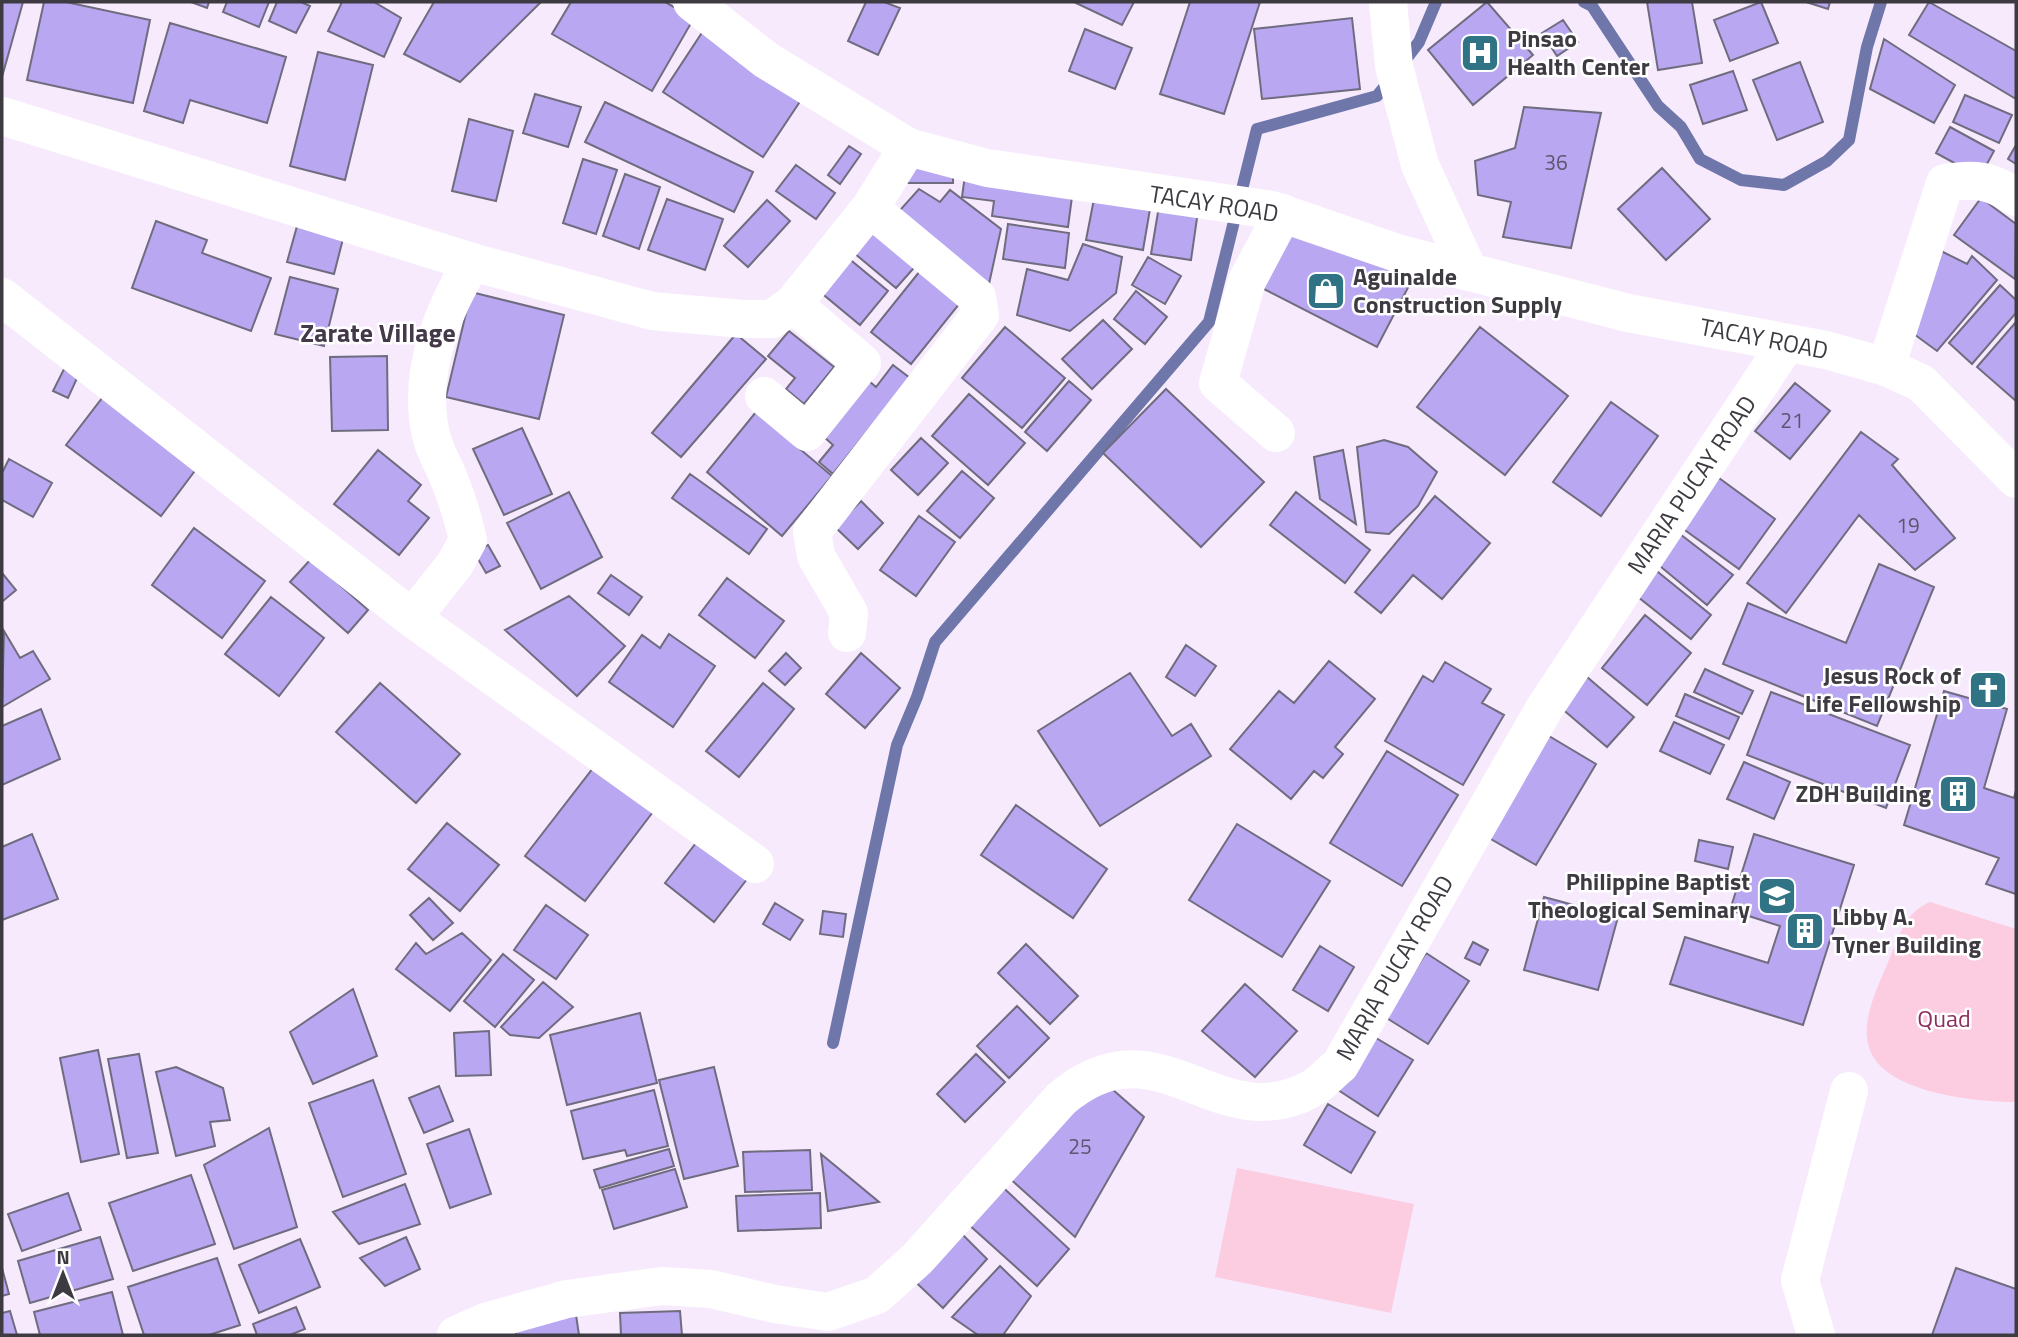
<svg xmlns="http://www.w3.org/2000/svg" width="2018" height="1337" font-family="'Titillium Web',sans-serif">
	<rect width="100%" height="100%" fill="#f7eafd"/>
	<path fill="#fccde0" d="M1930,902L2016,929V1102C1976,1102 1882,1093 1869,1047C1860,1021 1879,984 1889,960C1899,936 1905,912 1930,902Z
		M1237,1168L1414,1204L1391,1313L1215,1277Z"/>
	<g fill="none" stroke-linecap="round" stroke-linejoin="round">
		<path stroke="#6e76aa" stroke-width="12" d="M1584,2L1592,6L1658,106L1681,127L1700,159L1741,180L1784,185L1827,161L1849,140L1867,47L1881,2
			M1403,63L1419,42L1436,2
			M833,1043L897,745L917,697L935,642L1209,322L1257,129L1377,96L1390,80"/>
	</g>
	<path fill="#b9a7f2" stroke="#706c7f" stroke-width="2" d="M2,2H23L2,77Z
		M44,2H66L150,20L133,103L27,80Z
		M191,2H209L207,8Z
		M227,2H269L259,27L223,12Z
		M277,2H301L310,6L296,33L269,21Z
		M342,2H374L401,18L384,57L328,31Z
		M434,2H541L460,82L404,54Z
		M571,2H665L694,18L652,91L552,34Z
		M866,2H884L900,8L878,55L848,41Z
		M1074,2H1134L1122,25Z
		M1190,2H1260L1224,114L1160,94Z
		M1487,2L1533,55L1473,105L1428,50Z
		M1647,2H1692L1702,63L1658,70Z
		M1761,2L1778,43L1730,61L1714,20Z
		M1806,2H1830L1828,9Z
		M1929,2L2016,51V99L1909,35Z
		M1352,18L1360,89L1262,99L1254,29Z
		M1563,20L1578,42L1557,56L1542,33Z
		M170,23L286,57L267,123L190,100L183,123L144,111Z
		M707,25L803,97L763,157L663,92Z
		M1085,29L1132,48L1115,89L1069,71Z
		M1884,39L1955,85L1934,123L1870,89Z
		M318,52L373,65L345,180L290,166Z
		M1800,62L1823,122L1777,140L1753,80Z
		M1733,71L1747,110L1703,124L1690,85Z
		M535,94L581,107L568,147L523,133Z
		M1965,95L2012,115L1999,143L1953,122Z
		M605,102L753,172L734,212L585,142Z
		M1524,107L1601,113L1571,248L1503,237L1511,202L1478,195L1475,161L1515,148Z
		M469,119L513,131L496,201L452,191Z
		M1950,127L1994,151L1980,177L1936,153Z
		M2016,145V164L2008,159Z
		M849,146L861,154L840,184L828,175Z
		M583,159L617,170L596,234L563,223Z
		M908,161L953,163V183H908Z
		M796,165L835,193L816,219L776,191Z
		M1662,168L1710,219L1666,260L1618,209Z
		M625,174L660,187L639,249L603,236Z
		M965,175L1073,189L1068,227L992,216L994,201L962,197Z
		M919,189L940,202L950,190L1001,229L987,293L892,219Z
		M1981,198L2016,224L2015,279L1954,235Z
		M667,199L723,219L705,270L648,250Z
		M1094,199L1150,209L1143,250L1086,240Z
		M767,200L790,221L748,267L724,246Z
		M1159,206L1198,211L1191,260L1151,254Z
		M1291,217L1412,280L1377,347L1256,285Z
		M299,219L345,231L334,274L287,262Z
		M156,221L207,240L202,253L271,278L251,331L132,288Z
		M1008,224L1069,233L1065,268L1003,259Z
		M877,225L920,261L896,288L854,253Z
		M1083,244L1122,257L1116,293L1070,331L1017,315L1027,269L1068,280Z
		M1941,251L1967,264L1972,256L1997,280L1937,351L1907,329Z
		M847,257L888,291L860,325L819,291Z
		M1148,257L1181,276L1165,304L1132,285Z
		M924,266L964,298L911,364L871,332Z
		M290,277L338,289L324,346L275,334Z
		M2000,285L2016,300V313L1972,364L1949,343Z
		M1136,291L1167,317L1145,344L1114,319Z
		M471,292L564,315L539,419L446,397Z
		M1103,320L1132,349L1092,389L1062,359Z
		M2016,322V401L1977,367Z
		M1005,327L1065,378L1022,428L962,378Z
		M1480,327L1568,396L1505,475L1417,407Z
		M789,331L834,367L804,404L786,389L795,378L768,356Z
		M736,334L766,359L681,457L652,433Z
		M387,356L388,430L332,431L330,357Z
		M893,365L910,378L833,474L819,462L833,445L824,437L869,381L876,387Z
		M64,369L78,376L68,398L53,391Z
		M1069,381L1091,400L1047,451L1025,432Z
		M1795,383L1830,411L1790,459L1755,431Z
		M1166,389L1264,482L1201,547L1103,453Z
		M106,393L200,464L161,516L66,445Z
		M969,394L1025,443L988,485L932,436Z
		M1611,402L1658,436L1601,516L1553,482Z
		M756,412L832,476L782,536L707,472Z
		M522,428L552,494L504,515L473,449Z
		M1861,432L1898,459L1892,465L1955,538L1915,570L1859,515L1786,613L1747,583Z
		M921,438L948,463L918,495L891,470Z
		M1384,440L1408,447L1437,472L1418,506L1389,534L1366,532L1357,447Z
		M378,450L421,485L408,501L429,518L399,555L334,504Z
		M1343,450L1356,524L1320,499L1314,457Z
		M9,459L52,483L33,517L2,500V473Z
		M962,471L994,498L960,538L927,511Z
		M690,474L767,529L749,554L672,498Z
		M1719,478L1775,519L1739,569L1682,528Z
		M569,492L602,557L541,589L507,523Z
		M1296,492L1370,550L1345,583L1270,525Z
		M1435,496L1490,543L1442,599L1413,575L1381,613L1355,592Z
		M861,501L883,523L858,549L835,527Z
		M919,516L955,542L916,596L880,570Z
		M194,528L265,581L222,638L152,585Z
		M1680,534L1733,575L1707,605L1655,562Z
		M488,545L500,566L486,573L474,552Z
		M311,559L368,610L348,633L290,582Z
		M1879,564L1934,587L1877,726L1723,664L1748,603L1846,643Z
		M1653,568L1711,615L1691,639L1633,593Z
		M2,573L16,590L3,601L2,599Z
		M611,575L642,597L629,615L598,593Z
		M727,578L784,621L755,658L699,615Z
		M569,596L625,646L577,696L505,630Z
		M271,597L324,638L279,696L225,654Z
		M1645,615L1691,653L1647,705L1602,668Z
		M4,631L20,658L33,651L50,679L2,707Z
		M669,634L715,666L673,727L609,682L642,635L660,648Z
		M1186,645L1216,666L1195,696L1166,677Z
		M786,653L801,668L785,685L769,671Z
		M861,653L900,688L865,728L826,694Z
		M1329,661L1375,699L1335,747L1343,754L1323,778L1314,771L1291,799L1230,749L1279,691L1294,703Z
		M1445,662L1491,689L1482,703L1504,715L1463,785L1385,741L1423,676L1433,682Z
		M1705,669L1753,691L1742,714L1694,692Z
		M1580,671L1634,717L1607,747L1554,702Z
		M1130,673L1172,736L1191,724L1211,756L1100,826L1038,731Z
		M380,683L460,754L416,803L336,732Z
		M763,683L794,709L739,777L706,751Z
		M1944,691L2007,709L1984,788L2014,798L2016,790V894L1986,884L1999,858L1904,825Z
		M1771,692L1910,745L1886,808L1747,755Z
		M1685,694L1739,717L1729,739L1676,716Z
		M41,709L60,759L2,785V726Z
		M1674,722L1724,745L1710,774L1660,751Z
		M1549,736L1596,764L1536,865L1489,838Z
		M1387,751L1458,795L1402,886L1330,843Z
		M600,759L659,804L585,901L525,856Z
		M1744,762L1790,782L1774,819L1727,799Z
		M1016,805L1107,869L1073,918L981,855Z
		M447,823L499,865L460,911L408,869Z
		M1237,824L1330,881L1282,957L1189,900Z
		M32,834L58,899L2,920V847Z
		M703,834L751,874L714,922L665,883Z
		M1754,834L1854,865L1803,1025L1670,984L1685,937L1768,963L1780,926L1730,910Z
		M1699,840L1733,847L1728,869L1695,861Z
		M1544,897L1618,917L1598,990L1524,970Z
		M429,898L453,923L433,940L410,915Z
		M775,903L803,920L790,940L763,924Z
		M546,905L588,935L556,979L514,950Z
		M823,911L846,914L843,937L820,934Z
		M462,933L491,960L450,1011L396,969L416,943L426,954Z
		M1473,942L1488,950L1480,965L1465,958Z
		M1026,944L1078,996L1050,1024L998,973Z
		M1320,946L1354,967L1328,1011L1293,990Z
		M1426,953L1469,981L1428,1044L1385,1017Z
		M503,954L534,980L495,1027L464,1001Z
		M543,982L573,1007L539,1038L510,1035L501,1027Z
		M1245,984L1297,1031L1255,1077L1202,1031Z
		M353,989L377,1056L313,1084L290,1032Z
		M1017,1006L1049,1038L1009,1078L977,1046Z
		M640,1013L657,1083L567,1105L550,1035Z
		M489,1031L491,1075L456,1076L454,1033Z
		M1366,1032L1413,1060L1378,1116L1332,1086Z
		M98,1050L119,1154L81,1162L60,1058Z
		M139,1054L158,1153L127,1158L108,1059Z
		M976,1054L1005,1082L965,1122L937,1094Z
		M176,1067L223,1088L230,1120L210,1122L215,1146L176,1156L156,1072Z
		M714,1067L738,1166L684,1179L659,1080Z
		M1096,1075L1144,1117L1075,1237L1007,1176Z
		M373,1080L406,1174L343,1197L309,1103Z
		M439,1086L453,1121L424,1133L409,1098Z
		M654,1090L668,1146L627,1156L625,1150L583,1159L571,1111Z
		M1328,1104L1375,1132L1351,1173L1304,1145Z
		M269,1128L297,1227L234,1249L204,1165Z
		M469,1129L491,1194L450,1208L427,1144Z
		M669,1149L674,1166L600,1188L594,1170Z
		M810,1150L812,1190L745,1192L743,1152Z
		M821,1154L879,1202L828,1211Z
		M675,1169L687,1207L614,1229L602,1190Z
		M191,1175L215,1244L133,1271L109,1203Z
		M995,1180L1069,1249L1037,1286L958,1215Z
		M405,1184L420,1224L359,1244L333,1212Z
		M68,1193L81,1230L22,1251L8,1214Z
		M820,1193L821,1228L738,1231L736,1196Z
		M952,1224L987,1259L943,1308L906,1273Z
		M100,1237L113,1279L30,1303L18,1261Z
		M406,1237L420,1269L385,1286L360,1258Z
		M300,1239L320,1287L259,1313L239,1265Z
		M217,1258L240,1325L209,1335H144L128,1287Z
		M1000,1266L1031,1296L1003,1335H978L952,1317Z
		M2,1268L9,1294L2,1296Z
		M1956,1268L2016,1289V1335H1932Z
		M112,1292L123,1335H40L34,1312Z
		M296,1307L305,1329L290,1335H257L253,1324Z
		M575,1308L579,1335H516L514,1316Z
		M10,1311L17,1335H2V1313Z
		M680,1311L682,1335H621L620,1313Z"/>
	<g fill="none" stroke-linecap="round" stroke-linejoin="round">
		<path stroke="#fff" stroke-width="38" d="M1388,2L1394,66L1420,165L1469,272
			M2,116L472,262L652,311L743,319H772L793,304L870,208L908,147
			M2,297L412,618L755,864
			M1886,367L1945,183C1975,178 1990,180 2016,197
			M764,396L807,432L862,363L793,304
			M1276,433L1218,383L1247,281L1283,213
			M412,618L455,564L468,540C463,519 457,498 449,479C444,466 436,453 432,439C416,377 440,315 472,262
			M847,633L849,613L816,556L812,532L980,315L977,297L870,208
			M456,1335L485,1322L567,1299L662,1286L711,1289L775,1304L828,1312L877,1295L917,1259L1061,1099C1159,1015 1216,1141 1311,1089C1321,1084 1331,1072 1340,1065L1544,709L1786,344
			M1816,1335L1800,1280L1849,1091"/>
		<path stroke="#fff" stroke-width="38" d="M692,2L766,60L908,147L987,168L1272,210L1400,254L1628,313L1826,350L1886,367L1921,383L2016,479"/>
	</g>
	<defs>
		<g id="hospital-square" transform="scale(2.0125)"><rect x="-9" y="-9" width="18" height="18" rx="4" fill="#307384" stroke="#fff"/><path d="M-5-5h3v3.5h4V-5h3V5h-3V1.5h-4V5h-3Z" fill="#fff"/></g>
		<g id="shop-square" transform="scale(2.0125)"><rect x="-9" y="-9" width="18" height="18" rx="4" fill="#307384" stroke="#fff"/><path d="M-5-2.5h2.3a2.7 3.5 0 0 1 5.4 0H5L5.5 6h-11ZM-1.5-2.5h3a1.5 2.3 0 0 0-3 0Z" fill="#fff"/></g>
		<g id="church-square" transform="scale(2.0125)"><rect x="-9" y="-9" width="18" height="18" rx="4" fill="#307384" stroke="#fff"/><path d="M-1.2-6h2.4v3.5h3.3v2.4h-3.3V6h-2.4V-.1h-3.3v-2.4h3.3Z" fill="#fff"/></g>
		<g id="building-square" transform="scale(2.0125)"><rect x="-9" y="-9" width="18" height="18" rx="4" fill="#307384" stroke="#fff"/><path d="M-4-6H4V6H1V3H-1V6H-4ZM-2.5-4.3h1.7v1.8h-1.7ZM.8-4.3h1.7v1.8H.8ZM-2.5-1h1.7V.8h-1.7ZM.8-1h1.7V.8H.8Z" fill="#fff"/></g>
		<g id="university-square" transform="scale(2.0125)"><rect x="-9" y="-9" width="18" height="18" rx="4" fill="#307384" stroke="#fff"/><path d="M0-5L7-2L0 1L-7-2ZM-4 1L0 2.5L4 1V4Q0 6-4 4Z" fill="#fff"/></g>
	</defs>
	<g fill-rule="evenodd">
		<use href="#hospital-square" x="1480" y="53"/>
		<use href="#shop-square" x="1326" y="291"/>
		<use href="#church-square" x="1988" y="690"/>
		<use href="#building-square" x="1958" y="794"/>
		<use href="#university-square" x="1777" y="896"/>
		<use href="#building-square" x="1805" y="931"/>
	</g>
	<g text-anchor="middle" stroke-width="5" stroke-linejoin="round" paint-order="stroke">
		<g font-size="21" fill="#5d556d">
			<text x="1556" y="170">36</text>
			<text x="1792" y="428">21</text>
			<text x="1908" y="533">19</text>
			<text x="1080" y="1154">25</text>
		</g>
		<g font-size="24" font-weight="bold" fill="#3e3a41" stroke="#fff" text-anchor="start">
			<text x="1507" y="47">Pinsao<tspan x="1507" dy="28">Health Center</tspan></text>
			<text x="1353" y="285">Aguinalde<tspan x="1353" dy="28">Construction Supply</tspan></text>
			<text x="1961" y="684" text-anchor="end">Jesus Rock of<tspan x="1961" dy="28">Life Fellowship</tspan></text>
			<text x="1931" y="802" text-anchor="end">ZDH Building</text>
			<text x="1750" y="890" text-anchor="end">Philippine Baptist<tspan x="1750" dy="28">Theological Seminary</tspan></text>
			<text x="1832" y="925">Libby A.<tspan x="1832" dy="28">Tyner Building</tspan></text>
		</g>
		<g font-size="24" fill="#3e3a41" stroke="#fff">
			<text transform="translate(1214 204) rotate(9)" y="8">TACAY ROAD</text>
			<text transform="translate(1764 339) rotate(11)" y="8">TACAY ROAD</text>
			<text transform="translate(1692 485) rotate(-56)" y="8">MARIA PUCAY ROAD</text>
			<text transform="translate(1395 968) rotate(-60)" y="8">MARIA PUCAY ROAD</text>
		</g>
		<g font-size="24" fill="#8d2e5e" stroke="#fff">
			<text x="1944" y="1027">Quad</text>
		</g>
		<g font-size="26" font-weight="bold" fill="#433949" stroke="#fff">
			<text x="378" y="342">Zarate Village</text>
		</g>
	</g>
	<rect width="2018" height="1337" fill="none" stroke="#3e3a41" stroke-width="7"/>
	<g transform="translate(63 1274)" stroke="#ffffff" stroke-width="5" paint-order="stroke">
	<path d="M0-5L12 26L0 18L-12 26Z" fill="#3e3a41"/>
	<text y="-10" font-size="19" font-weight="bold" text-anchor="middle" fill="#3e3a41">N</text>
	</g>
</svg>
